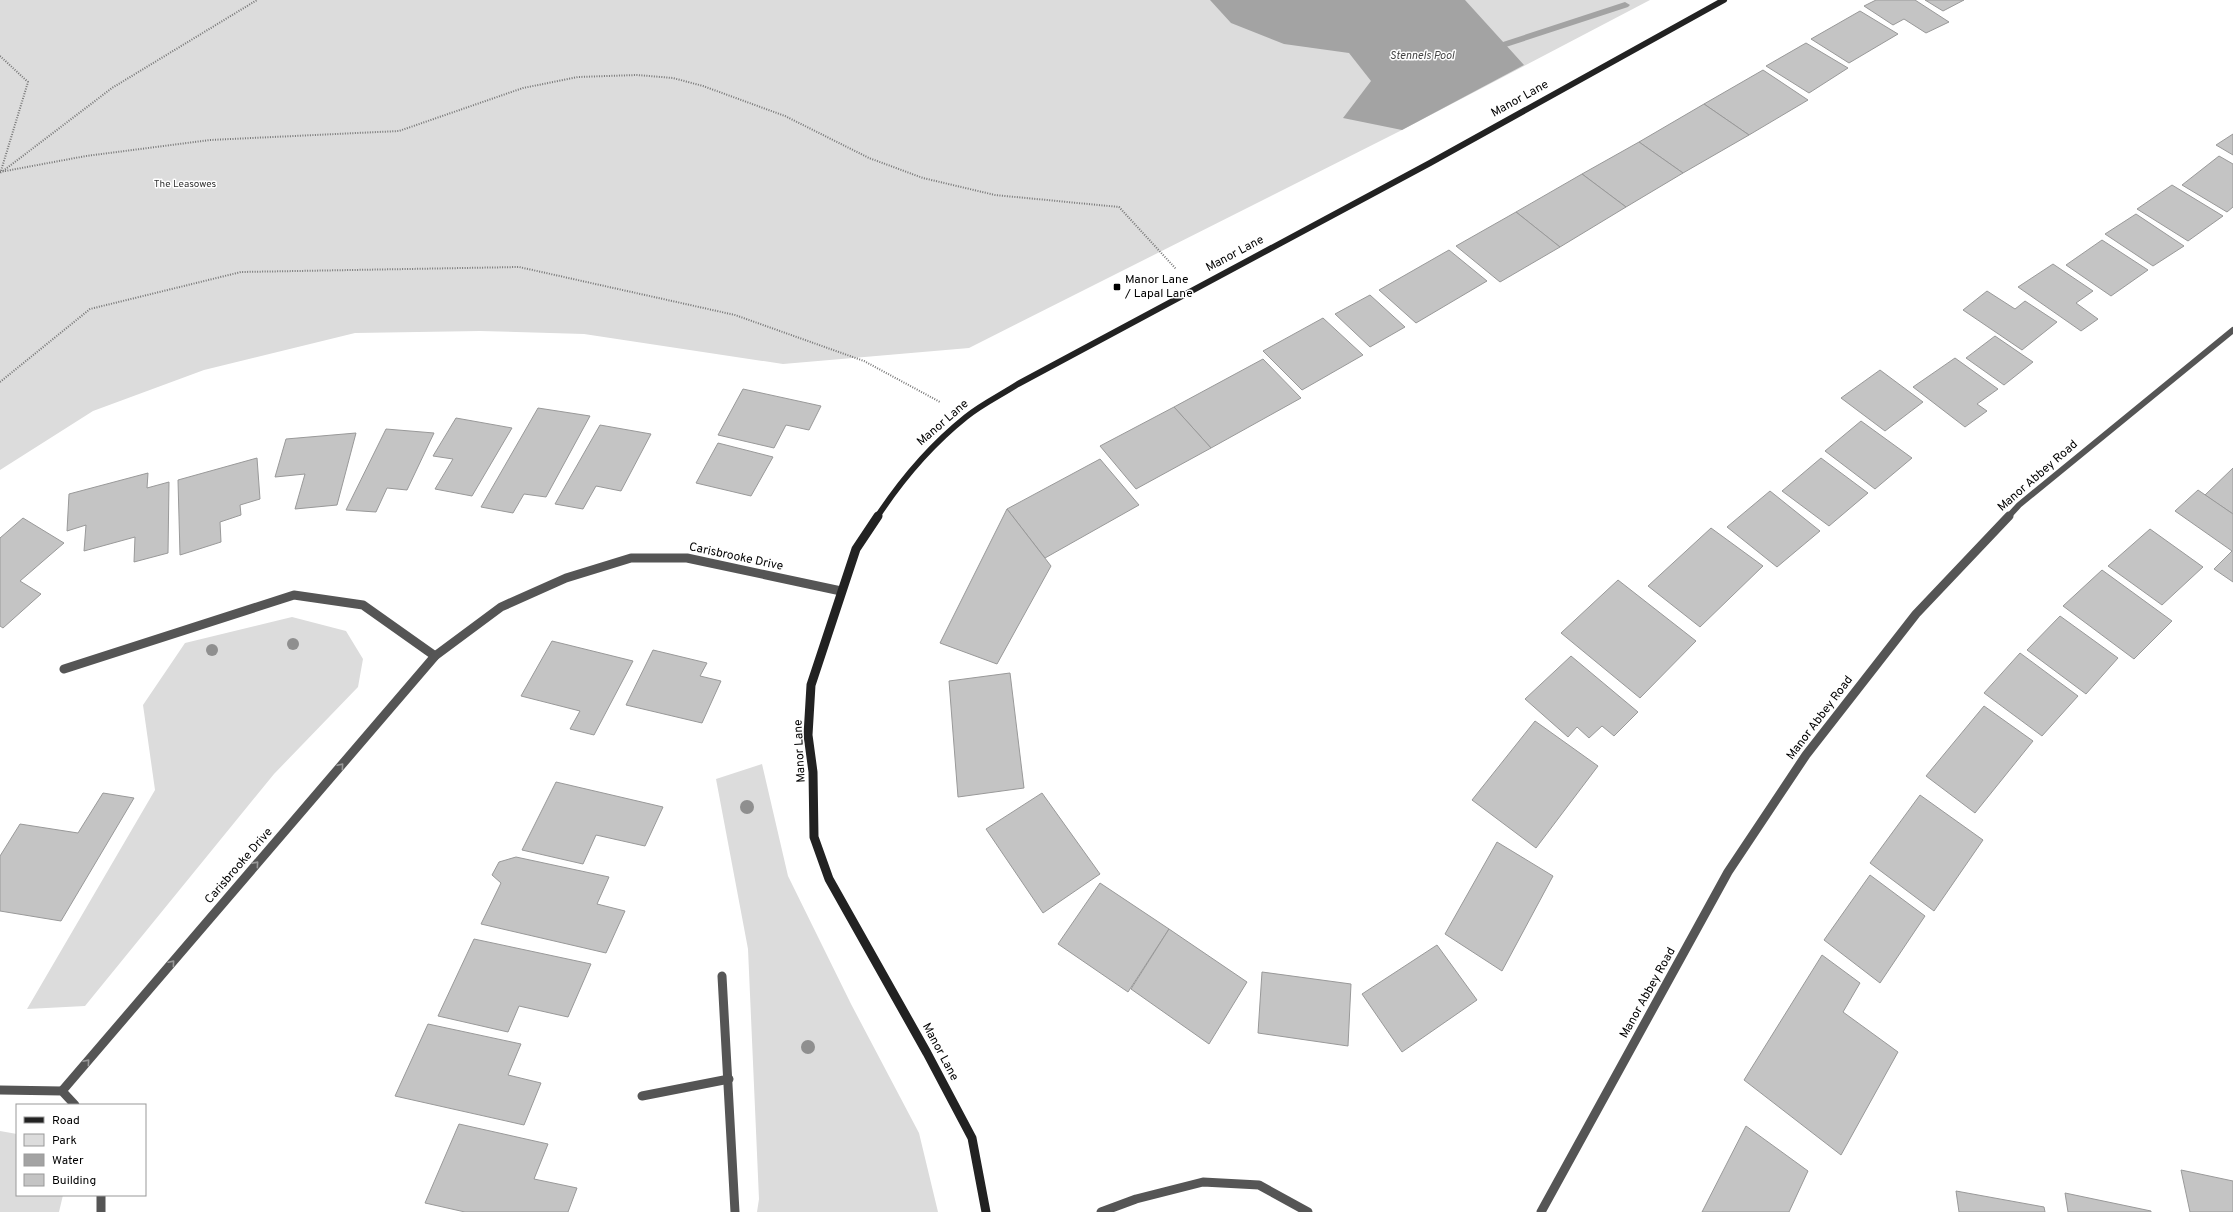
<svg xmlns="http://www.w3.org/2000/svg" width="2233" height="1212" viewBox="0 0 2233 1212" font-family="Overpass,sans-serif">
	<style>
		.green { fill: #dcdcdc }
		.water { fill: #a3a3a3 }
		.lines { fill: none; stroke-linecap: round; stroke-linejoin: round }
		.stream { fill: #a3a3a3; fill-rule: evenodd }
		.building { fill: #c4c4c4; stroke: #999 }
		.path { stroke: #777; stroke-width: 2; stroke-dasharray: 1 1.5; stroke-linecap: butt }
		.minor-far1 { stroke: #555; stroke-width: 6 }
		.minor { stroke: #555; stroke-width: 9 }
		.secondary-far1 { stroke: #222; stroke-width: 6 }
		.secondary { stroke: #222; stroke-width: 9 }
		.tree { fill: #8f8f8f }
		.oneway { stroke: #999 }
		.poi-dot { fill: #000; stroke: #fff; stroke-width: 1.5 }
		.labels { text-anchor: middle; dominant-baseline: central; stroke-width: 3; stroke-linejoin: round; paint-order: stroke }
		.far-park-label { font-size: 10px; fill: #333; stroke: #fff }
		.far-water-label { font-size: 11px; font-style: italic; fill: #444; stroke: #fff }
		.street-label { font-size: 12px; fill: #000; stroke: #fff }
		.poi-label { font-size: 12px; fill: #000; stroke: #fff; text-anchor: start }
	</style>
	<rect width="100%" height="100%" fill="#fff"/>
	<g class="green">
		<path d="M0,0H1650L1402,130L969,348L783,364L584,334L480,331L355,333L204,370L93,411L0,470Z"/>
		<path d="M292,617L346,631L363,659L358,687L274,774L85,1006L27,1009L155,790L143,705L185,643Z"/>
		<path d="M762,764L788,876L851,1004L919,1133L938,1212H757L759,1199L748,949L716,779Z"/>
		<path d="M0,1131L17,1134V1195H63L59,1212H0Z"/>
	</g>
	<path class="water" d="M1210,0H1465L1524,65L1402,130L1343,118L1371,81L1349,53L1284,44L1231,23Z"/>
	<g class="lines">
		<path class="stream" d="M1625,2L1630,5L1628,7L1509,46L1506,47L1501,44L1503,42Z"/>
	</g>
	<g class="building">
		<path d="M1876,0H1915L1949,22L1926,33L1904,19L1893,25L1864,6Z"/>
		<path d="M1925,0H1964L1943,11Z"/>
		<path d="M1860,11L1898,34L1849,63L1811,39Z"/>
		<path d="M1806,43L1848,68L1809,93L1766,66Z"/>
		<path d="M1763,70L1808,100L1749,135L1704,104Z"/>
		<path d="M1704,104L1749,135L1683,173L1639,142Z"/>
		<path d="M2233,134V155L2216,145Z"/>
		<path d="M1639,142L1683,173L1626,207L1582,174Z"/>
		<path d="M2219,156L2233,164V207L2227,212L2182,185Z"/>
		<path d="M1582,174L1626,207L1560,247L1516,212Z"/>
		<path d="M2172,185L2223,216L2188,241L2137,209Z"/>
		<path d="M1516,212L1560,247L1500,282L1456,246Z"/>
		<path d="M2136,214L2184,246L2153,266L2105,234Z"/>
		<path d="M2102,240L2148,270L2111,296L2066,265Z"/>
		<path d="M1449,250L1487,281L1416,323L1379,290Z"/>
		<path d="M2053,264L2093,291L2076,303L2098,319L2081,331L2018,287Z"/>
		<path d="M1987,291L2015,309L2025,301L2057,322L2022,350L1963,310Z"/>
		<path d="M1370,295L1405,327L1370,347L1335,314Z"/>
		<path d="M1323,318L1363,355L1302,390L1263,351Z"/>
		<path d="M1995,336L2033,362L2004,385L1966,358Z"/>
		<path d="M1955,358L1998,389L1977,404L1987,411L1965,427L1913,387Z"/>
		<path d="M1263,359L1301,398L1211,448L1174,407Z"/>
		<path d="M1880,370L1923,402L1885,431L1841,398Z"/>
		<path d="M743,389L821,406L809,430L786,425L774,448L718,435Z"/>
		<path d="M1174,407L1211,448L1136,489L1100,446Z"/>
		<path d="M538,408L590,416L546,497L524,494L513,513L481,507Z"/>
		<path d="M456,418L512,428L472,496L435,489L453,459L433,456Z"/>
		<path d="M1861,421L1912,458L1875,489L1825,451Z"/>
		<path d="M600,425L651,434L621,491L596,486L583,509L555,504Z"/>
		<path d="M386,429L434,433L407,490L387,488L376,512L346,510Z"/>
		<path d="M356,433L337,505L295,509L305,474L275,477L286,439Z"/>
		<path d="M718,443L773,457L751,496L696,483Z"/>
		<path d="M257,458L260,499L240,505L241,515L220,522L221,542L180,555L178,480Z"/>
		<path d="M1821,458L1868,493L1829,526L1782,491Z"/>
		<path d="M1100,459L1139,505L1045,558L1007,509Z"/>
		<path d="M2233,468V514L2205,495Z"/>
		<path d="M148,473L147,488L169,482L168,553L134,562L135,537L84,551L86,525L67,531L69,494Z"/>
		<path d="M2198,490L2233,514V582L2214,569L2232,551L2175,511Z"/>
		<path d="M1770,491L1820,531L1777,567L1727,527Z"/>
		<path d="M1007,509L1051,566L997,664L940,643Z"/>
		<path d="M23,518L64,543L20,581L41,594L3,628L0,626V538Z"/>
		<path d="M1711,528L1763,566L1700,627L1648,586Z"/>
		<path d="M2150,529L2203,567L2162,605L2108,566Z"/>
		<path d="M2102,570L2172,621L2134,659L2063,606Z"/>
		<path d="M1618,580L1696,641L1640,698L1561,633Z"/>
		<path d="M2060,616L2118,658L2086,694L2027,650Z"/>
		<path d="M552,641L633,661L594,735L570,729L580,711L521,696Z"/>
		<path d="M653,650L707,663L700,676L721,681L702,723L626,705Z"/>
		<path d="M2020,653L2078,696L2042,736L1984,693Z"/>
		<path d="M1571,656L1638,712L1614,736L1602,726L1589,738L1577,727L1568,737L1525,699Z"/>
		<path d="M1010,673L1024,788L958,797L949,681Z"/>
		<path d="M1984,706L2033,741L1975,813L1926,776Z"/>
		<path d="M1535,721L1598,766L1536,848L1472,800Z"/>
		<path d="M556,782L663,807L645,846L596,835L583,864L522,850Z"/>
		<path d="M103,793L134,798L61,921L0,911V856L20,824L78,833Z"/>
		<path d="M1042,793L1100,874L1043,913L986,829Z"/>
		<path d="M1920,795L1983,840L1934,911L1870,863Z"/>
		<path d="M1497,842L1553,876L1502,971L1445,934Z"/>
		<path d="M516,857L609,877L597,904L625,911L606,953L481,924L501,883L492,875L499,862Z"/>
		<path d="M1870,875L1925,916L1880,983L1824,940Z"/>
		<path d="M1100,883L1169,929L1128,992L1058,944Z"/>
		<path d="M1169,929L1247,982L1209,1044L1131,989Z"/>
		<path d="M474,939L591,964L568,1017L519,1006L508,1032L438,1016Z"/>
		<path d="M1437,945L1477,1000L1402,1052L1362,994Z"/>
		<path d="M1822,955L1860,983L1843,1012L1898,1052L1841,1155L1744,1080Z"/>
		<path d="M1262,972L1351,984L1348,1046L1258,1033Z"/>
		<path d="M428,1024L521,1044L508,1075L541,1083L524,1125L395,1096Z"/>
		<path d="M459,1124L548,1144L534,1179L577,1188L568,1212H465L425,1203Z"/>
		<path d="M1746,1126L1808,1171L1789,1212H1702Z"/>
		<path d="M2181,1170L2233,1181V1212H2190Z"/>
		<path d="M1956,1191L2044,1207L2045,1212H1959Z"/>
		<path d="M2065,1193L2151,1211V1212H2068Z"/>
	</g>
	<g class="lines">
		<g class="path">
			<path d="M0,56L28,82L0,174"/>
			<path d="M3,171L112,88L257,0"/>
			<path d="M0,172L86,156L210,140L399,131L523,88L578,77L637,75L673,78L703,86L785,116L869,158L923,178L995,195L1119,207L1176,269"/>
			<path d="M0,382L90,309L241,272L519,267L735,315L864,361L940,402"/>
		</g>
		<path class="minor-far1" d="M2008,517L2019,505L2233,330"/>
		<g class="minor">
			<path d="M64,669L294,595L363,605L435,656"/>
			<path d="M722,976L735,1212"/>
			<path d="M0,1090L62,1091L75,1105"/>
			<path d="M62,1091L435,656L501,607L566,578L631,558H687L841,591"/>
			<path d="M642,1096L729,1079"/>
			<path d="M101,1195V1212"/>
			<path d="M1101,1212L1136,1199L1203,1182L1259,1185L1308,1212"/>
			<path d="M1541,1212L1728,872L1806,755L1916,614L2009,516"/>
		</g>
		<path class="secondary-far1" d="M877,517C902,479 931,445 966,417C982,404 1001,395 1018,384L1430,163L1724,0"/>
		<path class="secondary" d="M878,516L856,549L811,685L808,735L813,772L814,837L829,879L927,1053L972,1138L986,1212"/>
	</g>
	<g class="tree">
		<circle cx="293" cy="644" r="6"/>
		<circle cx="212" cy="650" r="6"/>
		<circle cx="747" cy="807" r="7"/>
		<circle cx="808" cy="1047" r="7"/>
	</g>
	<defs><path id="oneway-chevron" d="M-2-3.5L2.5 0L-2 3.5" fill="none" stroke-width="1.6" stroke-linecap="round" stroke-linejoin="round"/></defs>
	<g class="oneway">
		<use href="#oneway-chevron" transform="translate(341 766) rotate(-49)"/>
		<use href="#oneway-chevron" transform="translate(256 864) rotate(-49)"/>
		<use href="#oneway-chevron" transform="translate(172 963) rotate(-49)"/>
		<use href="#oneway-chevron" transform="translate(87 1062) rotate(-49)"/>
	</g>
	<rect class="poi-dot" x="1113" y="283" width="8" height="8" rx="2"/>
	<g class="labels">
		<g class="far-park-label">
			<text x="185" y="184">The Leasowes</text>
		</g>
		<g class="far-water-label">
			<text x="1422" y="56">Stennels Pool</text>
		</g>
		<g class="street-label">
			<text transform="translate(1520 99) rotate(-29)">Manor Lane</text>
			<text transform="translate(1235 254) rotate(-28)">Manor Lane</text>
			<text transform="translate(943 423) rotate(-41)">Manor Lane</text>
			<text transform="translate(2038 476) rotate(-41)">Manor Abbey Road</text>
			<text transform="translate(736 557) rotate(12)">Carisbrooke Drive</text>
			<text transform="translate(1820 718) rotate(-53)">Manor Abbey Road</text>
			<text transform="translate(800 751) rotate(-93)">Manor Lane</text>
			<text transform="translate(239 866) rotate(-49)">Carisbrooke Drive</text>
			<text transform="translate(1648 993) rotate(-61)">Manor Abbey Road</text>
			<text transform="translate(940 1052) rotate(62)">Manor Lane</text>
		</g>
		<g class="poi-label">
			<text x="1125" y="280">Manor Lane<tspan x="1125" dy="14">/ Lapal Lane</tspan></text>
		</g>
	</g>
	<rect x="16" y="1104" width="130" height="92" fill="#ffffff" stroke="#999999"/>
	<rect x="24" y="1117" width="20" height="6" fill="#222222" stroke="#999999"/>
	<text x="52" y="1124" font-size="12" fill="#000000">Road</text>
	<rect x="24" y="1134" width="20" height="12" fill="#dcdcdc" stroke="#999999"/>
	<text x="52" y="1144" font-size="12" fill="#000000">Park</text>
	<rect x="24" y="1154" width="20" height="12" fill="#a3a3a3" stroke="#999999"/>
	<text x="52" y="1164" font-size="12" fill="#000000">Water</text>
	<rect x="24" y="1174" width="20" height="12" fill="#c4c4c4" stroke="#999999"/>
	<text x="52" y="1184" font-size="12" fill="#000000">Building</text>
</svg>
